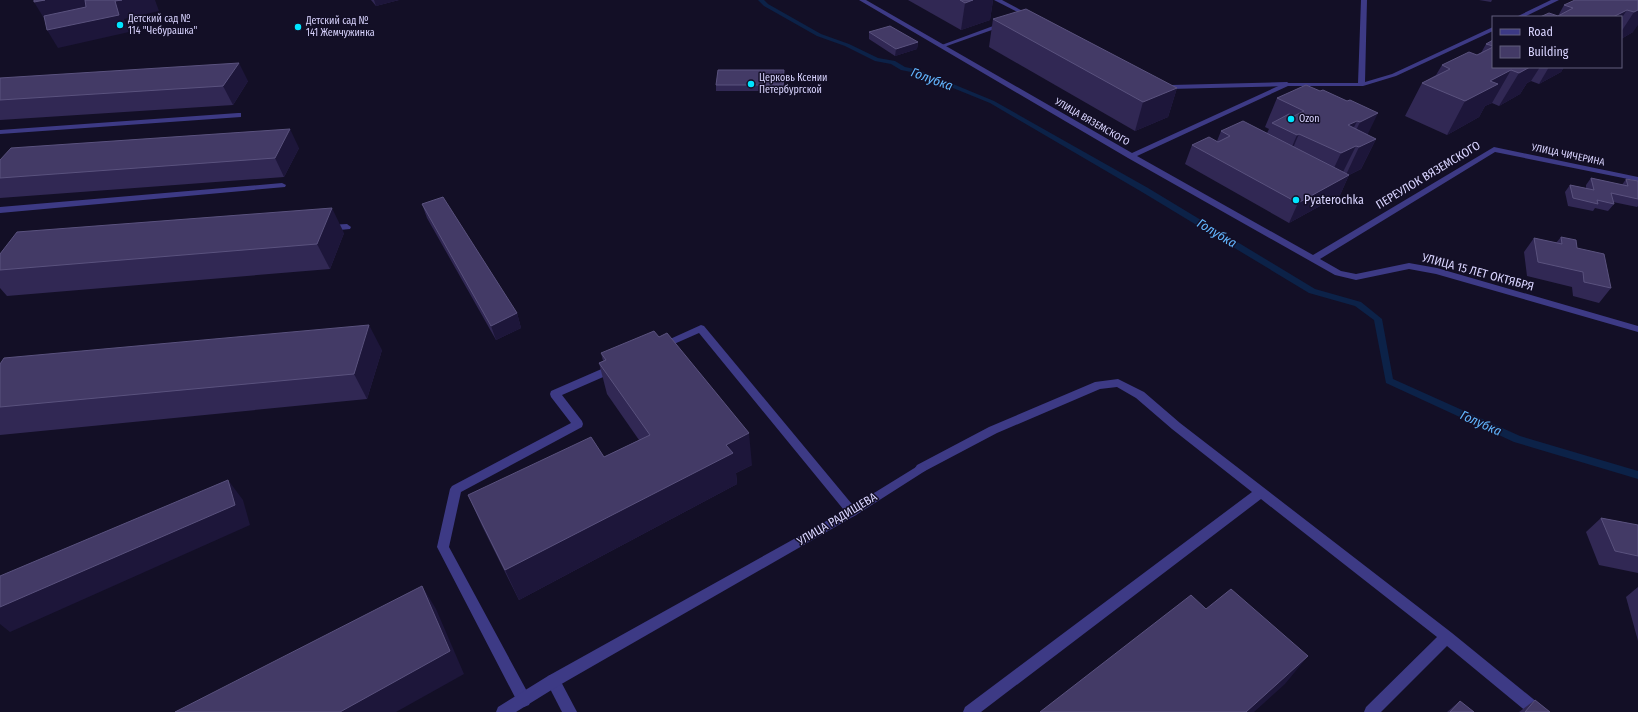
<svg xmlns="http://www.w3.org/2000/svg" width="1638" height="712" viewBox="0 0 1638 712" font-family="'Fira Sans Condensed',sans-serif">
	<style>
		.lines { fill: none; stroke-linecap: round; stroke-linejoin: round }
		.stream { fill: #0c2248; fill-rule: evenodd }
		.lane { fill: #3d3a85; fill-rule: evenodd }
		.street { fill: #3d3a85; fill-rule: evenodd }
		.wall { fill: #312854 }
		.shaded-wall { fill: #1d163a }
		.building { fill: #433a66; stroke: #5a527e }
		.poi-dot { fill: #00e5ff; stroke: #130f26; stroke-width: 1.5 }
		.labels { text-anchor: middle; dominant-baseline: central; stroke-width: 3; stroke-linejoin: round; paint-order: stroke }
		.far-poi-label { font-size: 10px; fill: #d9d4ff; stroke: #130f26; text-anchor: start }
		.far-street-label { font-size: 10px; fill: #d9d4ff; stroke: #130f26 }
		.street-label { font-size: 12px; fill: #d9d4ff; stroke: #130f26 }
		.poi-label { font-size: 12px; fill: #d9d4ff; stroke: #130f26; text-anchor: start }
		.water-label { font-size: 13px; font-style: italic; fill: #62b6ff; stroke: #130f26 }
	</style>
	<rect width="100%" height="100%" fill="#130f26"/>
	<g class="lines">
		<path class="stream" d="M758,0H764L768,4L821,34L849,44L878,58L895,61L905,67L919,70L994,101L1148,188L1315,289L1361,302L1382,319L1393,379L1520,436L1638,471V479L1514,442L1386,383L1374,320L1355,306L1309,293L1142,192L990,103L916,73L901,70L891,64L875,61L845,46L817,36L764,6Z"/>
		<g class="lane">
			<path d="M994,0H1002L1034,17L1029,18Z"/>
			<path d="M1004,22L1007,24L1006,25L944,47L939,46Z"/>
			<path d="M1164,82L1171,85L1287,82L1290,84L1287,86L1170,89L1162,85V83Z"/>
			<path d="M238,113H241V117L0,134V130Z"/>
			<path d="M282,183L286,185L285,187L0,213V207Z"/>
			<path d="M347,224L351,227L350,229L329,231L325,228L329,225Z"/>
			<path d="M701,325L704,326L856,509L858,512L856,515L852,517L848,515L699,333L665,348H659L657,346L659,344Z"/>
			<path d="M613,364L617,365L618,368L617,371L562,395L582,421L583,424L582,427L461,492L449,547L529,695L531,700L529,705L524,707L519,705L437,547L450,489L452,486L571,423L551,397L550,394L551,391Z"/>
			<path d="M1118,379L1144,392L1180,423L1452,633L1543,707L1545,712H1527L1447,646L1381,712H1364L1366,707L1437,637L1261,499L981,712H963L965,707L1252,492L1172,429L1136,398L1117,387L1100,389L997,433L925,471L921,472L917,471L915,468L917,465L989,427L1095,382Z"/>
			<path d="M553,674L558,676L577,712H562L546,681L548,676Z"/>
		</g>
		<g class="street">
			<path d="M859,0H866L1132,153L1285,83H1358L1361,0H1367L1365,82L1392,74L1493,27V31L1396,76L1363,86H1288L1137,156L1313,255L1494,147L1638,177V181L1495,152L1320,259L1341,271L1356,274L1409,263L1437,268L1638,326V332L1436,274L1409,269L1356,280L1335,275L1128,158Z"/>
			<path d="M1551,0H1559L1524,17H1516Z"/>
			<path d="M921,464L925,465L927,468L925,471L856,515L558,686L516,712H496L498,707L548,676L848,509Z"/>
		</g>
	</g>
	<g class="wall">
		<path d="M371,0H399L376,6Z"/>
		<path d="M908,0H993L990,20L961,30Z"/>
		<path d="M1479,0H1492L1491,2Z"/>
		<path d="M1638,0L1633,32L1621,39V17L1558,16L1564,5Z"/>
		<path d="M993,19L1177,88L1168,117L1135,131L989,47Z"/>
		<path d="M869,32L918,42L917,49L895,56L869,39Z"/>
		<path d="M1493,40V67H1564L1561,72L1539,84L1531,81L1527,83L1520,94L1499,106L1492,103L1485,106L1479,117L1447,135L1405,116L1422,83L1436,75L1442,65L1477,55L1481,53L1486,44Z"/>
		<path d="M784,77V91H716V85Z"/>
		<path d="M0,78L248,81L233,105L0,120Z"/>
		<path d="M1320,91L1347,101L1350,100L1367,135L1376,139L1361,169L1349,175L1340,195L1289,223L1185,164L1192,145L1217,141L1221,131L1267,133L1269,129L1265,127L1277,98Z"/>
		<path d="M299,148L284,177L0,198V160Z"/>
		<path d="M1591,178L1622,185L1626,179L1638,181V206L1637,207L1613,202L1614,204L1608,211L1595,208L1593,211L1568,206L1565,192L1570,185L1586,188V185Z"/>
		<path d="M422,204L517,313L521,328L496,340L427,218Z"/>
		<path d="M344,233L330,269L7,296L0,288V254Z"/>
		<path d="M1561,237L1577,248L1611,288L1599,303L1573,296L1572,287L1527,276L1524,252L1534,238L1556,243Z"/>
		<path d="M382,350L367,399L0,435V364Z"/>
		<path d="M601,353L752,465L736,473L737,484L519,600L482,526L468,495L604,457L639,440L607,394L599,363L603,361Z"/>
		<path d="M1601,518L1638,525V573L1599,565L1586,532Z"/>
		<path d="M1638,587V641L1626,597Z"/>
		<path d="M1535,700L1550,712H1519Z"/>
		<path d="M1460,701L1474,712H1447Z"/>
	</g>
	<g class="shaded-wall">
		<path d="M45,0H88L93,9L45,20L34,2Z"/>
		<path d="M122,0H155L159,11L124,19L129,32L58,48L47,30L115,1Z"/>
		<path d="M374,0H399L376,6Z"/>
		<path d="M973,0H993L990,20L961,30L965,3Z"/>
		<path d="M1627,10L1621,19V17H1613Z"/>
		<path d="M1638,10V25L1633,32L1621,39V32L1634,12Z"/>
		<path d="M918,42L917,49L895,56L896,49Z"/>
		<path d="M239,63L248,81L233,105L223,86Z"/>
		<path d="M1527,67H1540L1531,81L1527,83L1520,94L1499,106L1519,73Z"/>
		<path d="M1549,67H1564L1561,72L1539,84Z"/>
		<path d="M1511,70L1492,103L1485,106L1479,117L1447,135L1465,101L1490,81Z"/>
		<path d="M1177,88L1168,117L1135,131L1143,102Z"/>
		<path d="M1378,113L1364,142L1356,146L1341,176L1327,183L1341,153L1346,151L1360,122Z"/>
		<path d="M1357,121L1343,150L1348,125Z"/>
		<path d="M290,129L299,148L284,177L275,158Z"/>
		<path d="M1299,134L1286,164L1284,165L1297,135Z"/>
		<path d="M1376,139L1361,169L1345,177L1359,147Z"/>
		<path d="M1349,175L1340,195L1289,223L1298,203Z"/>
		<path d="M332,208L344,233L330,269L317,244Z"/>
		<path d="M517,313L521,328L496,340L491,326Z"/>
		<path d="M369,325L382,350L367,399L354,374Z"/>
		<path d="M749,433L752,465L736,473L737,484L519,600L505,570L726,445Z"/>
		<path d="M228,480L243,500L250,525L10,632L0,624V607Z"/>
		<path d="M422,586L436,609L464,674L396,712H340Z"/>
		<path d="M1308,656L1285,684L1254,712H1246Z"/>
	</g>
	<g class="building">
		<path d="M34,0H45L34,2Z"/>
		<path d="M85,0H122L115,1L119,15L47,30L44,16L86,7Z"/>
		<path d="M960,0H973L965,3Z"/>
		<path d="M1575,0H1638V10L1634,12L1627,10L1613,17H1540L1549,13L1558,16L1573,8L1564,5Z"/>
		<path d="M1026,9L1177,88L1143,102L993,19Z"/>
		<path d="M890,26L918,42L896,49L869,32Z"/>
		<path d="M1493,40V46L1486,44Z"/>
		<path d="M1493,47V67H1530L1519,73L1511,70L1490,81L1498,84L1465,101L1422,83L1450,69L1442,65L1469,52L1477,55Z"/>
		<path d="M239,63L223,86L0,100V78Z"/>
		<path d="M718,70H784L783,85H716Z"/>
		<path d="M1306,85L1320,91L1323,90L1347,101L1350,100L1378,113L1360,122L1357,121L1348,125L1376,139L1359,147L1356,146L1341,153L1299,134L1297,135L1272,123L1289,114L1294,116L1304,111L1277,98Z"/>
		<path d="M1243,121L1349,175L1298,203L1192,145L1209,137L1218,142L1230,136L1221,131Z"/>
		<path d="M290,129L275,158L0,178V160L11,148Z"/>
		<path d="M1591,178L1628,186L1626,179L1638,181V199L1611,193L1614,204L1597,200L1598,204L1573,198L1570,185L1594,190Z"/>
		<path d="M443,197L517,313L491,326L422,204Z"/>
		<path d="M332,208L317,244L0,270V254L17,232Z"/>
		<path d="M1561,237L1576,240L1577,248L1604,254L1611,288L1584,282L1583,272L1538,262L1534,238L1562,244Z"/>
		<path d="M369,325L354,374L0,407V364L4,358Z"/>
		<path d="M654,331L659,337L667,333L749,433L726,445L733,453L505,570L468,495L591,437L604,457L650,435L599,363L606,360L601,353Z"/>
		<path d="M228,480L235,505L0,607V576Z"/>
		<path d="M1601,518L1638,525V556L1615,551Z"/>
		<path d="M422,586L450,651L340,712H175Z"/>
		<path d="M1231,589L1308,656L1246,712H1040L1191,595L1206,609Z"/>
		<path d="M1535,700L1550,712H1525Z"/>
		<path d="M1460,701L1474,712H1450Z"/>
	</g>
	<g class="poi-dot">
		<circle cx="120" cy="25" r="4"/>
		<circle cx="298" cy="27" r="4"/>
		<circle cx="751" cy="84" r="4"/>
		<circle cx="1291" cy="119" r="4"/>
		<circle cx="1296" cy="200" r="4"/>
	</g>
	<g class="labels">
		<g class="far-poi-label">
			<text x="128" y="19">Детский сад №<tspan x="128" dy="12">114 "Чебурашка"</tspan></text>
			<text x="306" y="21">Детский сад №<tspan x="306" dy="12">141 Жемчужинка</tspan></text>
			<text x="759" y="78">Церковь Ксении<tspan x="759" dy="12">Петербургской</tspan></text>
			<text x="1299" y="119">Ozon</text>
		</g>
		<g class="far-street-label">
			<text transform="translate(1092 122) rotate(30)">УЛИЦА ВЯЗЕМСКОГО</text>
			<text transform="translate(1568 155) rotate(12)">УЛИЦА ЧИЧЕРИНА</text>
		</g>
		<g class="street-label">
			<text transform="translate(1428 175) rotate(-31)">ПЕРЕУЛОК ВЯЗЕМСКОГО</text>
			<text transform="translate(1478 272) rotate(15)">УЛИЦА 15 ЛЕТ ОКТЯБРЯ</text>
			<text transform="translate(837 519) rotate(-31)">УЛИЦА РАДИЩЕВА</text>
		</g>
		<g class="poi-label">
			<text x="1304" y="200">Pyaterochka</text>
		</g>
		<g class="water-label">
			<text transform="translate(932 79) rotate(20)">Голубка</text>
			<text transform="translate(1217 233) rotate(31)">Голубка</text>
			<text transform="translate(1481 423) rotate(24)">Голубка</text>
		</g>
	</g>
	<rect x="1492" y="16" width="130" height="52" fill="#130f26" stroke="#625e7d"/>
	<rect x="1500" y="29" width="20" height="6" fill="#3d3a85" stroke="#625e7d"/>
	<text x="1528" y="36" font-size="12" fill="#d9d4ff">Road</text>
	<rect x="1500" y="46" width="20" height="12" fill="#433a66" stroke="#625e7d"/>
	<text x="1528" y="56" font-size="12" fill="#d9d4ff">Building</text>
</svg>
